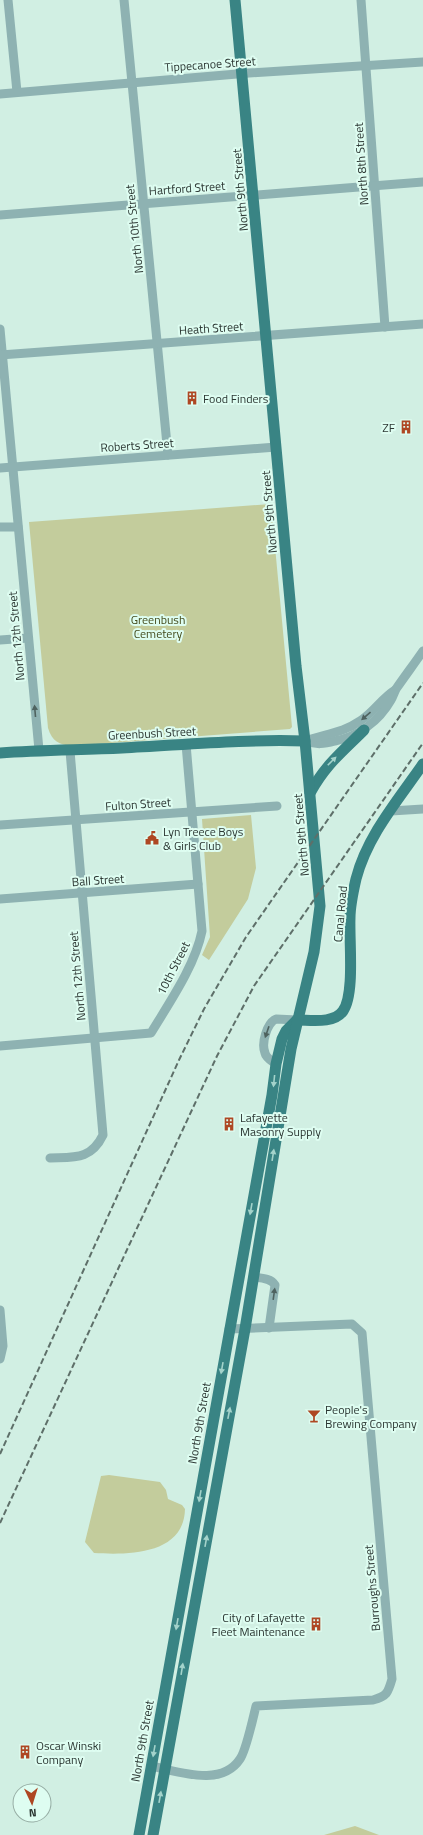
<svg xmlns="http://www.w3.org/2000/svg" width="423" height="1835" viewBox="0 0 423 1835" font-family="'Titillium Web',sans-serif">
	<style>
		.green { fill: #c3cc9c }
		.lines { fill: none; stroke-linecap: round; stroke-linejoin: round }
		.minor { stroke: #8eb2b2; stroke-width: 9 }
		.major { stroke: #398484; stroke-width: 11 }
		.rail { stroke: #5e6f69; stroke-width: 2; stroke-dasharray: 6 3; stroke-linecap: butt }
		.oneway { fill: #4e625f }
		.oneway2 { fill: #a4d3cb }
		.labels { text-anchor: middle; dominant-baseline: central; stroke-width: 4; stroke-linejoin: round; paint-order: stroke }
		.street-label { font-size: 12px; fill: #2c3733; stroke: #defdf1 }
		.poi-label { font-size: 12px; fill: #2c3733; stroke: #defdf1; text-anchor: start }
		.park-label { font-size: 12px; fill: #434a1b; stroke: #defdf1 }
	</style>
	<rect width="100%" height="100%" fill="#d1efe3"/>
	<g class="green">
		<path d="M271,504L292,727L290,729L72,746C59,745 52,741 48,728L29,522Z"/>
		<path d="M251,815L256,868L248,899L209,960L202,955L210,937L202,819Z"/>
		<path d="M109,1475L160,1482L166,1490L168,1499L182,1505L185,1509C184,1555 128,1555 94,1553L85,1542L101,1476Z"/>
		<path d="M355,1826L379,1835H324Z"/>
	</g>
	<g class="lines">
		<g class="minor">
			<path d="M8,0L17,92"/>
			<path d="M124,0L168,455"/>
			<path d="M361,0L385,327"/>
			<path d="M0,94L249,73L423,62"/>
			<path d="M0,215L423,182"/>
			<path d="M0,329L39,750"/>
			<path d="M0,355L423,324"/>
			<path d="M0,468L276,447"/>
			<path d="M0,527H18"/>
			<path d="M0,640L28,638"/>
			<path d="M305,741C317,745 324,744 335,741C359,736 379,721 391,700C393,697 394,693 396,689C405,676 414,664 423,651"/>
			<path d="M305,741C324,734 343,733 360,721C374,712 382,698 395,690"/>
			<path d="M391,811L423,809"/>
			<path d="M0,825L277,806"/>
			<path d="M0,899L198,884"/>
			<path d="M0,1046L151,1033C169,1003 195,966 202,931L186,744"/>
			<path d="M276,1064C272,1061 266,1058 265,1053C261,1043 267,1023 276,1019L297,1020"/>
			<path d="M50,1158C74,1157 91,1160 103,1135L70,751"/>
			<path d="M253,1277C261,1278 271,1278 275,1285L269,1328"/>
			<path d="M0,1310L3,1346L0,1359"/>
			<path d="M151,1766C178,1771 221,1788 240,1759C246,1751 253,1718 256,1706L373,1700C387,1696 388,1693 392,1679L362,1333L352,1324L229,1329"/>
		</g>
		<g class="major">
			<path d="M0,753C41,750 81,750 122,748C183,745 244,739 305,741"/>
			<path d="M310,793C326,764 342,752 364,730"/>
			<path d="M297,1020C311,1020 334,1024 343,1011C355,994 349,941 350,918C350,905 353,892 356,879C367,836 398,800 423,764"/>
			<path d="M139,1835L272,1095L276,1064L282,1039L286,1031L297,1020"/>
			<path d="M153,1835L245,1329L291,1049L314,952L320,906L305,741L296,666L235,0"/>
		</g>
		<g class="rail">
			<path d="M0,1454L179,1060L204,1009L246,937L423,683"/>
			<path d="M0,1523L217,1056L254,986L423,743"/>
		</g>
	</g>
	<defs><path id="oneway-solid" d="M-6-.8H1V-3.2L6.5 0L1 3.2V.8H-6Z"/></defs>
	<g class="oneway">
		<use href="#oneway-solid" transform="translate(35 711) rotate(-95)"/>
		<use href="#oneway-solid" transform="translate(366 716) rotate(139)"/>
		<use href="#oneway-solid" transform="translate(267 1032) rotate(109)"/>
		<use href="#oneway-solid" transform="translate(274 1294) rotate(-82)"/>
	</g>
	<g class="oneway2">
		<use href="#oneway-solid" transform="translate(332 761) rotate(-45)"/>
		<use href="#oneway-solid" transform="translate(274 1081) rotate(96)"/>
		<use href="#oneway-solid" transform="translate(273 1155) rotate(-81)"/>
		<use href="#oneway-solid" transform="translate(251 1209) rotate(100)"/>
		<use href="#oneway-solid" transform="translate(222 1368) rotate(100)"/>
		<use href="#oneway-solid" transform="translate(229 1413) rotate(-79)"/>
		<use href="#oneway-solid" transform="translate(200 1496) rotate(100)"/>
		<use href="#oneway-solid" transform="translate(206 1541) rotate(-80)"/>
		<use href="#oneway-solid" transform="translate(177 1624) rotate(100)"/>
		<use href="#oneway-solid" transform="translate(182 1669) rotate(-81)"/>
		<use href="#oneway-solid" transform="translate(154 1751) rotate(100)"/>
		<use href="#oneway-solid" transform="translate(160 1797) rotate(-80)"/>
	</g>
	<defs>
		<g id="building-bare" transform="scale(1.08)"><path d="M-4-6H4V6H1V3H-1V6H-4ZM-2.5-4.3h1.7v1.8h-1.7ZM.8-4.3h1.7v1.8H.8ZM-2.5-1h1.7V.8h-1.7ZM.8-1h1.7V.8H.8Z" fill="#ae4723" stroke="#defdf1" stroke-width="2.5" paint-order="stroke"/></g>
		<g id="civic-bare" transform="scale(1.08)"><path d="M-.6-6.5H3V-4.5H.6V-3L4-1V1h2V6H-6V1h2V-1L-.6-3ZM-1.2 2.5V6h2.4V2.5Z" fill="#ae4723" stroke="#defdf1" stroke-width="2.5" paint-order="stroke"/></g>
		<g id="bar-bare" transform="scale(1.08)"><path d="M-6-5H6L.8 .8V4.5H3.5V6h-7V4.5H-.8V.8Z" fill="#ae4723" stroke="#defdf1" stroke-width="2.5" paint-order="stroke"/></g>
	</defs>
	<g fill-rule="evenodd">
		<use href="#building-bare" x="192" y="398"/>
		<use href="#building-bare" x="406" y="427"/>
		<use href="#civic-bare" x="152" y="838"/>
		<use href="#building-bare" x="229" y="1124"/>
		<use href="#bar-bare" x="314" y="1416"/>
		<use href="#building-bare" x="316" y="1624"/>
		<use href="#building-bare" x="25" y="1752"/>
	</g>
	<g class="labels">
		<g class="street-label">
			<text transform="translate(210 64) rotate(-4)">Tippecanoe Street</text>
			<text transform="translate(361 164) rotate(-94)">North 8th Street</text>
			<text transform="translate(187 188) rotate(-4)">Hartford Street</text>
			<text transform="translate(240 190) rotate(-95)">North 9th Street</text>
			<text transform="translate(134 229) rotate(-96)">North 10th Street</text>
			<text transform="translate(211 328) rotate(-4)">Heath Street</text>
			<text transform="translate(137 445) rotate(-4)">Roberts Street</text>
			<text transform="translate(269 512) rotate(-95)">North 9th Street</text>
			<text transform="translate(16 636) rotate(-95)">North 12th Street</text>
			<text transform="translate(152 733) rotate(-3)">Greenbush Street</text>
			<text transform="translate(138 804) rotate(-4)">Fulton Street</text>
			<text transform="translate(301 835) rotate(-95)">North 9th Street</text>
			<text transform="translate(98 880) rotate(-4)">Ball Street</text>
			<text transform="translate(340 914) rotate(-85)">Canal Road</text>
			<text transform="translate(173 968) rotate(-63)">10th Street</text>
			<text transform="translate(77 976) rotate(-95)">North 12th Street</text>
			<text transform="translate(199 1423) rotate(-80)">North 9th Street</text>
			<text transform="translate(372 1588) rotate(-95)">Burroughs Street</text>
			<text transform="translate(142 1741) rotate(-80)">North 9th Street</text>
		</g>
		<g class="poi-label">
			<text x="203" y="398">Food Finders</text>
			<text x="395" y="427" text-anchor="end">ZF</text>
			<text x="163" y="831">Lyn Treece Boys<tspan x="163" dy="14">&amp; Girls Club</tspan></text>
			<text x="240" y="1117">Lafayette<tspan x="240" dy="14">Masonry Supply</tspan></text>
			<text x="325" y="1409">People's<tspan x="325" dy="14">Brewing Company</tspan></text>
			<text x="305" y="1617" text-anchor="end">City of Lafayette<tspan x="305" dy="14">Fleet Maintenance</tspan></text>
			<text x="36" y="1745">Oscar Winski<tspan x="36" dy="14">Company</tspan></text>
		</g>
		<g class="park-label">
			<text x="158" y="619">Greenbush<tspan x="158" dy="14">Cemetery</tspan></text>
		</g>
	</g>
	<g transform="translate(32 1803) rotate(176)"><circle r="19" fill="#defdf1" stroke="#97aea5"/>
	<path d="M0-3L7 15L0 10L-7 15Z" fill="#ae4723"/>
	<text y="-6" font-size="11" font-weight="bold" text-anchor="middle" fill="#2c3733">N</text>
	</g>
</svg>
